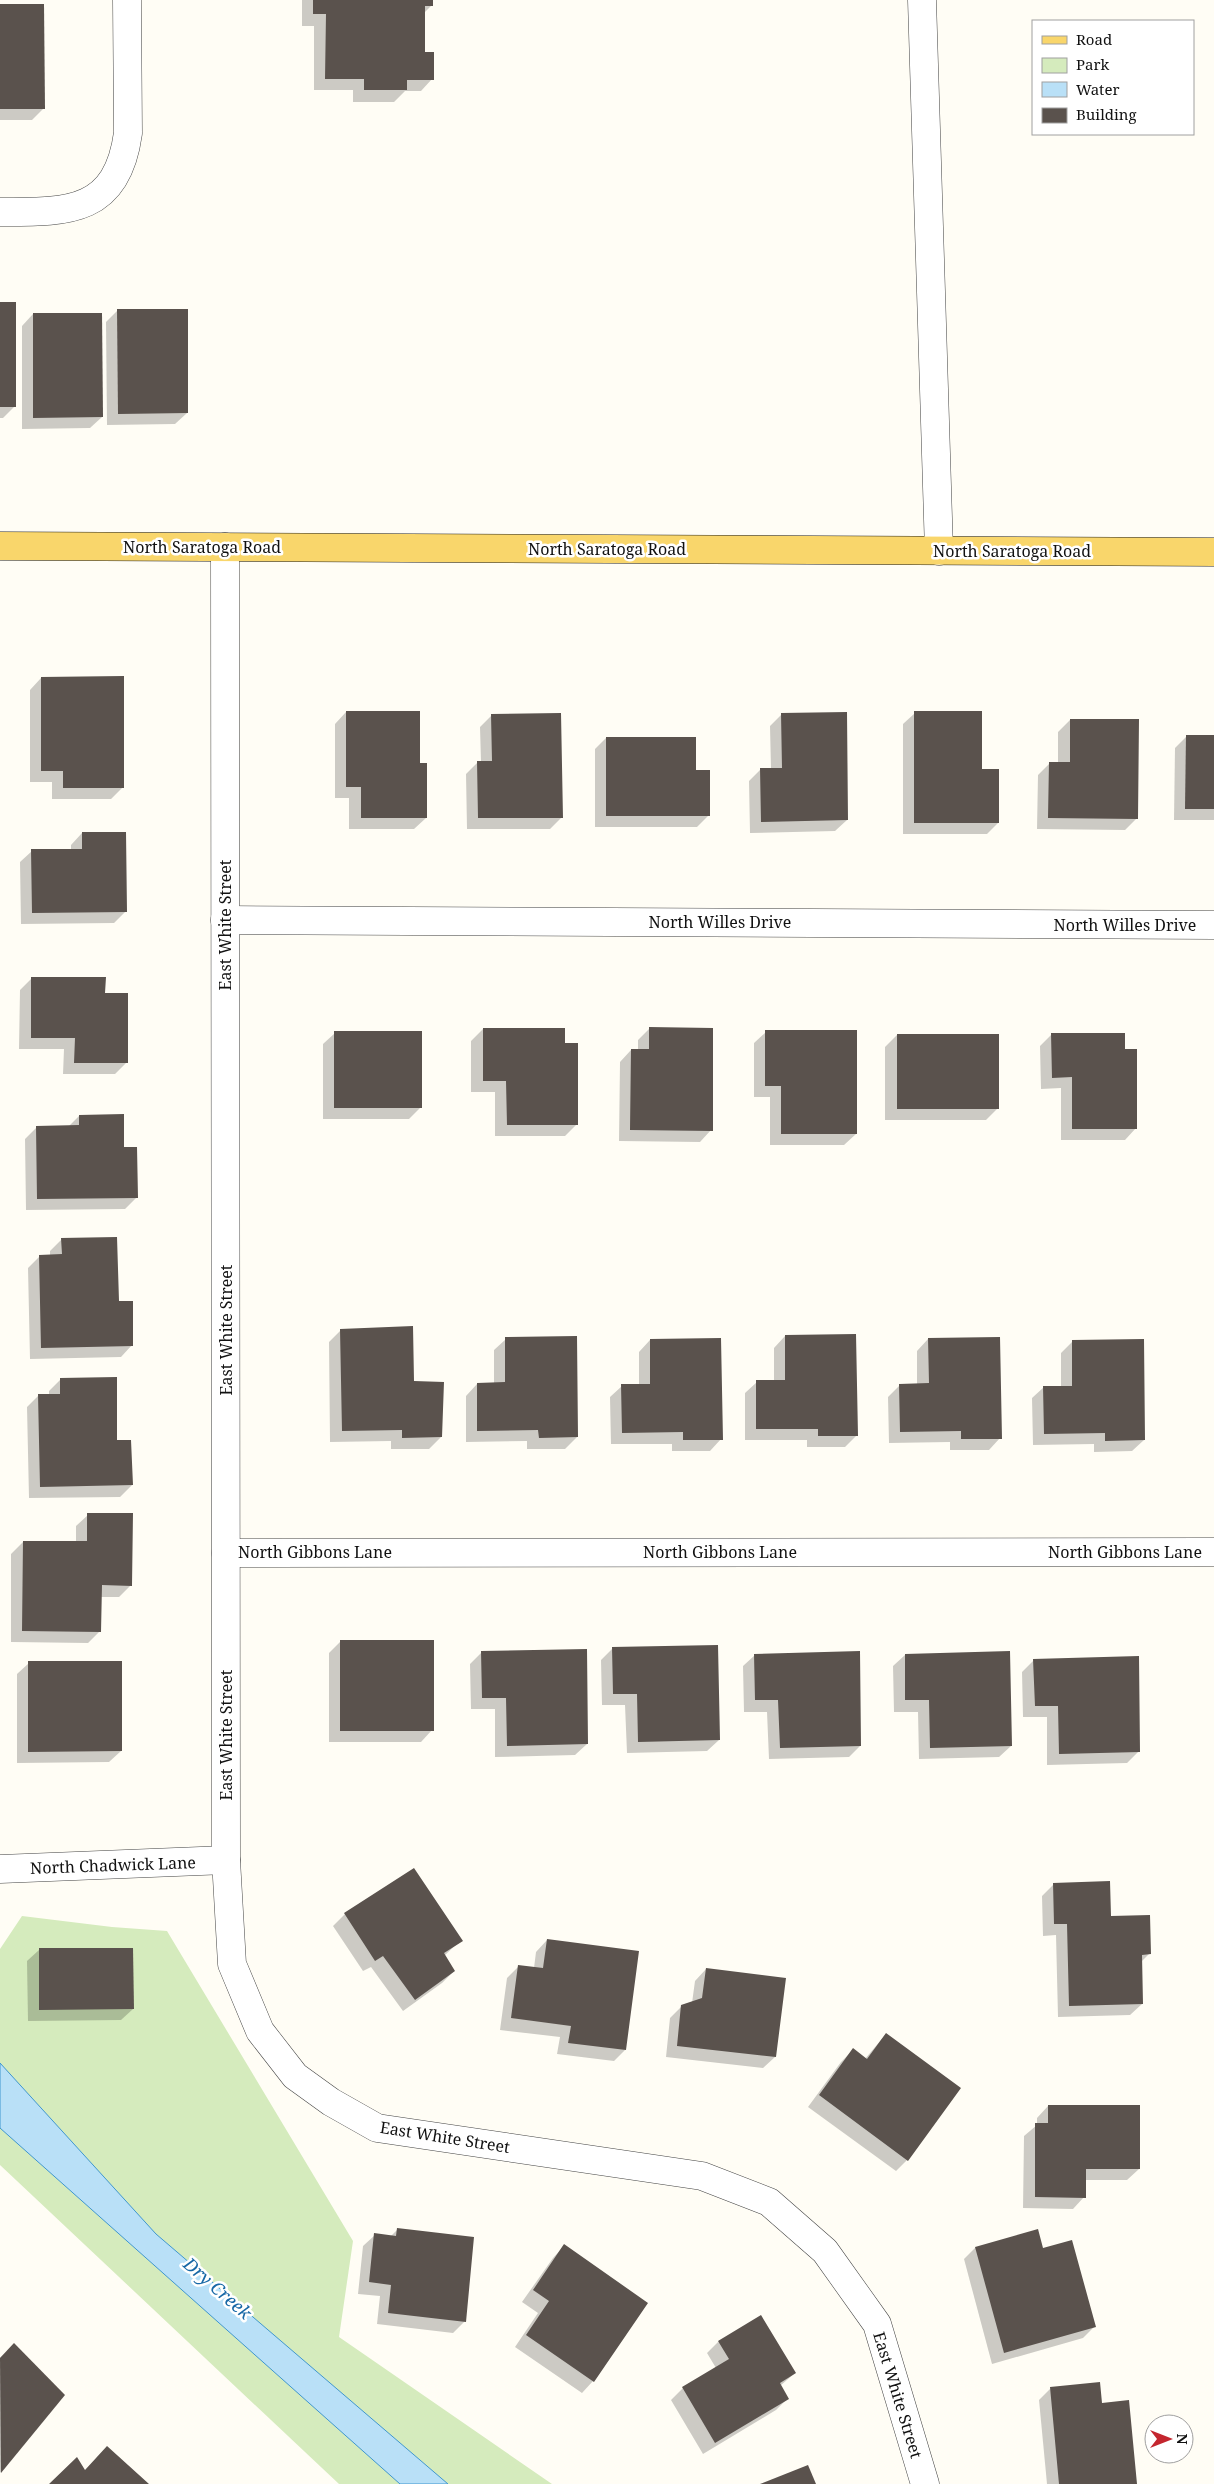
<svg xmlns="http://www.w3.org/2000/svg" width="1214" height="2484" viewBox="0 0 1214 2484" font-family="'Noto Serif',serif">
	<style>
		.green { fill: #d5ebbd }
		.water { fill: #b9e0f7; stroke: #3f96cf }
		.shadow { fill: #0003 }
		.building { fill: #5a524d }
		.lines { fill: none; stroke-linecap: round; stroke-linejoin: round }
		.minor-casing { stroke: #444; stroke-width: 29 }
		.major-casing { stroke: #222; stroke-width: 29 }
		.minor { stroke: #fff; stroke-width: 28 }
		.major { stroke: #f9d66b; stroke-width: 28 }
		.labels { text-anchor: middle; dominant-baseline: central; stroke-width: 5; stroke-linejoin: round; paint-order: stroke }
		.street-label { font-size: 16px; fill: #111; stroke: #fff }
		.water-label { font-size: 18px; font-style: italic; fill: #1768a6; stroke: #fff }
	</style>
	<rect width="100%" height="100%" fill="#fffdf5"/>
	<path class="green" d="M22,1916L112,1927L167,1931L353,2241L339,2337L552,2484H339L0,2165V1949Z"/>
	<path class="water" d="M0,2063L156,2234L448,2484H400L0,2128Z"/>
	<g class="shadow">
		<path d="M302,0H432V5L424,13V54L432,79L421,91H405L394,102H353V90H314V26H302Z"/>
		<path d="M0,5L44,108L32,120H0Z"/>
		<path d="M0,303L15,406L3,418H0Z"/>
		<path d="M118,310L187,413L175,424L107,425L106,322Z"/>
		<path d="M33,314L102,417L90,428L22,429V326Z"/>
		<path d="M41,678L123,787L111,799H52V782H30V690Z"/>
		<path d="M346,712L418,764L426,818L414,829H349V798H335V724Z"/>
		<path d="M915,713L981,770L998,823L987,834H903V724Z"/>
		<path d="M782,714L847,820L835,831L750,833L749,781L760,770L771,769L770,726Z"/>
		<path d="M492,715L562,817L550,829H467L466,774L478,762H481L480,727Z"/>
		<path d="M1070,720L1137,818L1125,830L1037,829L1038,775L1050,763H1058V732Z"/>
		<path d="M1187,736L1214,737V820H1174L1175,748Z"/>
		<path d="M606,738L695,771L709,815L697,827H595V749Z"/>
		<path d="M82,833L126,911L114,923L21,924L20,862L32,851L71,850V845Z"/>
		<path d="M32,978L126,1063L115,1074H63L64,1049H19L20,990Z"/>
		<path d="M650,1028L711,1130L700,1142L619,1141L620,1062L631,1050H638V1040Z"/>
		<path d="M483,1029L564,1044L577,1124L565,1136H495V1092H471V1041Z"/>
		<path d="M766,1032L856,1134L844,1145H770V1097H754V1043Z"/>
		<path d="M335,1033L421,1107L409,1119H323V1044Z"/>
		<path d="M1052,1034L1124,1050L1136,1128L1125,1140H1061V1088L1041,1089L1040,1046Z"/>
		<path d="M897,1035L997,1109L986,1120H885V1047Z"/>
		<path d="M79,1116L137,1197L125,1209L26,1210L25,1139L37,1127H68Z"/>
		<path d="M62,1239L118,1302L132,1345L121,1357L30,1359L28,1268L40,1256H50V1251Z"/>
		<path d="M341,1330L413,1382L441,1437L429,1449H391V1441L330,1442L329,1342Z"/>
		<path d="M785,1336L857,1435L845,1447H807V1440H745V1393L757,1382H774V1348Z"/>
		<path d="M506,1339L577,1437L565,1449H527V1441L466,1442V1396L477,1384H494V1350Z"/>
		<path d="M928,1339L1000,1438L989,1450H950V1442L889,1443L888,1397L900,1385H917V1351Z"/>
		<path d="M650,1340L721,1439L710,1451H672V1444H611L610,1397L622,1386H639V1352Z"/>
		<path d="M1072,1342L1144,1440L1132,1451L1094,1452V1444L1033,1445L1032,1398L1044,1387H1061V1353Z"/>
		<path d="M61,1379L116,1442L132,1485L120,1497L29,1498L27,1407L38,1396L49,1395V1391Z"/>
		<path d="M88,1515L131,1585L119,1597H101L100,1631L88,1643L11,1642V1554L23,1542H76V1526Z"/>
		<path d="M341,1641L432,1730L421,1742H329V1653Z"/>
		<path d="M613,1648L719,1740L707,1751L627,1753L625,1705H602L601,1660Z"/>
		<path d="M482,1652L587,1744L575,1755L495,1757V1709H471L470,1664Z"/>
		<path d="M755,1655L860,1746L849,1757L769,1759L767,1712H744L743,1666Z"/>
		<path d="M905,1655L1011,1746L999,1757L919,1759L918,1712H894L893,1666Z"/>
		<path d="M1034,1660L1139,1751L1127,1763L1047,1765V1717H1023L1022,1672Z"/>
		<path d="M29,1663L121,1751L109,1762L17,1763V1674Z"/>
		<path d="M414,1870L461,1940L444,1956L454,1971L442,1983L403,2011L371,1967L363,1971L333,1926L345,1914Z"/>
		<path d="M1054,1884L1110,1917L1149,1954L1141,1962L1142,2004L1130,2015L1058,2017L1056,1935L1043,1936L1042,1896Z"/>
		<path d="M547,1940L625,2050L614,2061L557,2054L560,2037L500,2030L507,1978L519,1966L534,1968L536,1952Z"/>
		<path d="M39,1950L133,2009L121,2020L28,2021L27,1961Z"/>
		<path d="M706,1969L775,2057L763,2068L666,2057L670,2018L682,2006L692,2003L695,1981Z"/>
		<path d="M886,2034L907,2160L896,2171L808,2107L841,2062L853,2050L865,2059Z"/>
		<path d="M1048,2106L1139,2169L1127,2180H1084V2197L1073,2209L1023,2208L1024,2136L1037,2125V2118Z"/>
		<path d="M398,2229L465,2321L453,2333L377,2324L380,2296L358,2294L363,2246L375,2235L390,2237Z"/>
		<path d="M564,2246L593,2381L582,2393L515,2347L538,2313L522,2302L553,2258Z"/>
		<path d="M975,2248L1042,2249L1094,2327L1083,2338L992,2364L964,2259Z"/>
		<path d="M718,2342L795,2373L780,2386L788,2398L776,2410L703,2454L671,2400L683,2388L716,2368L707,2353Z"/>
		<path d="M14,2345L63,2395L0,2473V2358Z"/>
		<path d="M1050,2389L1101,2404L1135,2484H1047L1039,2400Z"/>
	</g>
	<g class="building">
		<path d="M313,0H433V6H425V52H434V80H407V90H364V79H325L326,14H313Z"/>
		<path d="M0,4H44L45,109H0Z"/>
		<rect x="0" y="302" width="16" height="105"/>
		<path d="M117,309H188V413L118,414Z"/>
		<path d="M33,313H102L103,417L33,418Z"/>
		<path d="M124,676V788H63V771H41V677Z"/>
		<path d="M346,711H420V763H427V818H361V787H346Z"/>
		<path d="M914,711H982V769H999V823H914Z"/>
		<path d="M847,712L848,820L761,822L760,768H782L781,713Z"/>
		<path d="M561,713L563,818H478L477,761H492L491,714Z"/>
		<path d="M1070,719H1139L1138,819L1048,818L1049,762H1070Z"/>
		<path d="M1186,735H1214V809H1185Z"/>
		<path d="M606,737H696V770H710V816H606Z"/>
		<path d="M82,832H126L127,912L32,913L31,849H82Z"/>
		<path d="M31,977H106L105,993H128V1063H74L75,1038H31Z"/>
		<path d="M649,1027L713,1028V1131L630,1130L631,1049H649Z"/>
		<path d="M483,1028H565V1043H578V1125H507L506,1081H483Z"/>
		<path d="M765,1030H857V1134H781V1086H765Z"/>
		<rect x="334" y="1031" width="88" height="77"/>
		<path d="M1051,1033H1125V1049H1137V1129H1072V1077L1052,1078Z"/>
		<rect x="897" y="1034" width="102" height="75"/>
		<path d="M124,1114V1147H137L138,1198L37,1199L36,1126L79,1125V1115Z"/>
		<path d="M117,1237L119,1301H133V1346L41,1348L39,1255L62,1254L61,1238Z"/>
		<path d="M413,1326L414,1381L444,1382L442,1437L402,1438V1430L342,1431L340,1329Z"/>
		<path d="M856,1334L858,1436H818V1429H756V1380H785V1335Z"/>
		<path d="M577,1336L578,1437L539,1438L538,1430L477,1431V1383L505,1382V1337Z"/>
		<path d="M1000,1337L1002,1439H961V1431L900,1432L899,1384L929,1383L928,1338Z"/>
		<path d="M721,1338L723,1440H683V1432L622,1433L621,1384H650V1339Z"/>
		<path d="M1144,1339L1145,1440L1105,1441V1433L1044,1434L1043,1386H1072V1340Z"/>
		<path d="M117,1377V1440H131L133,1485L40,1487L38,1394H60V1378Z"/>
		<path d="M87,1513H133L132,1586L102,1585L101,1632L22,1631L23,1541H87Z"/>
		<rect x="340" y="1640" width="94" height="91"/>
		<path d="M718,1645L720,1740L638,1742L637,1694H613L612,1647Z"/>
		<path d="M587,1649L588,1744L507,1746L506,1698H482L481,1651Z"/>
		<path d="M860,1651L861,1746L780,1748L778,1700H755L754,1654Z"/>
		<path d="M1010,1651L1012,1746L930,1748L929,1700H905V1654Z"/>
		<path d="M1139,1656L1140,1752L1059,1754L1058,1706H1035L1033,1659Z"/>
		<path d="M28,1661H122V1751L28,1752Z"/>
		<path d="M414,1868L463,1941L444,1953L455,1971L415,2000L383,1956L375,1961L344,1913Z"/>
		<path d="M1110,1881L1111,1916L1150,1915L1151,1954L1142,1955L1143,2004L1069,2006L1067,1924H1054L1053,1883Z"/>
		<path d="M547,1939L639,1951L626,2050L568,2043L571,2026L511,2018L518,1965L543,1968Z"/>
		<path d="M39,1948H133L134,2009L39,2010Z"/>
		<path d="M706,1968L786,1978L776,2057L677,2046L681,2005L702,1998Z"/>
		<path d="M886,2033L961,2088L908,2161L819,2095L853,2048L867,2059Z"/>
		<path d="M1048,2105H1140V2169H1086V2198L1035,2197V2123H1048Z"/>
		<path d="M397,2228L474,2237L466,2322L388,2313L391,2285L369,2282L374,2233L396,2236Z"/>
		<path d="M1038,2229L1043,2248L1072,2240L1096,2327L1004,2353L975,2247Z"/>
		<path d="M564,2244L648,2303L594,2382L526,2335L549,2301L533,2290Z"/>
		<path d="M761,2315L796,2373L780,2383L789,2399L715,2443L682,2387L729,2359L718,2341Z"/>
		<path d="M14,2343L65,2395L1,2473L0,2358Z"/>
		<path d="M1100,2382L1102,2403L1129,2400L1137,2484H1059L1050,2387Z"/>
		<path d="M107,2446L149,2484H49L77,2457L85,2470Z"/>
		<path d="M808,2465L816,2484H760Z"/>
	</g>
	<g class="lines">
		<g class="minor-casing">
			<g id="minor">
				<path d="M922,0L939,551"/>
				<path d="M0,212C67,212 117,214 128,133L127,0"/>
				<path d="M225,547L226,1860L232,1964L260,2031L295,2076L331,2102L377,2128L702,2176L769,2202L825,2251L877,2324L925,2484"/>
				<path d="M225,920L1214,925"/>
				<path d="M226,1553L1214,1552"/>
				<path d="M0,1869L226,1860"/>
			</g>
		</g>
		<g class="major-casing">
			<path id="major" d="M0,546L1214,552"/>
		</g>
		<use href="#minor" class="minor"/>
		<use href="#major" class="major"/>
	</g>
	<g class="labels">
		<g class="street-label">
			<text x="202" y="547">North Saratoga Road</text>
			<text x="607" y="549">North Saratoga Road</text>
			<text x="1012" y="551">North Saratoga Road</text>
			<text x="720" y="922">North Willes Drive</text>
			<text transform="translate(225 925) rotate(-90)">East White Street</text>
			<text x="1125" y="925">North Willes Drive</text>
			<text transform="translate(226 1330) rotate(-90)">East White Street</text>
			<text x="315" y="1552">North Gibbons Lane</text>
			<text x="720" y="1552">North Gibbons Lane</text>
			<text x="1125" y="1552">North Gibbons Lane</text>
			<text transform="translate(226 1735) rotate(-90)">East White Street</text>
			<text transform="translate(113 1865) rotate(-2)">North Chadwick Lane</text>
			<text transform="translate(445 2137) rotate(9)">East White Street</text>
			<text transform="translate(898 2395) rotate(73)">East White Street</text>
		</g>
		<g class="water-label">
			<text transform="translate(218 2288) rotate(41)">Dry Creek</text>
		</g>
	</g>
	<rect x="1032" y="20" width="162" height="115" fill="#ffffff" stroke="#a0a0a0"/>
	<rect x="1042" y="36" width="25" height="8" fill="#f9d66b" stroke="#a0a0a0"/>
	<text x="1076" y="45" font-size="15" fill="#111111">Road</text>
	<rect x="1042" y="58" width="25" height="15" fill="#d5ebbd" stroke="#a0a0a0"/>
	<text x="1076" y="70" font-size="15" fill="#111111">Park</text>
	<rect x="1042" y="82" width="25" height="15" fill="#b9e0f7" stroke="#a0a0a0"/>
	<text x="1076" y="95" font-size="15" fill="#111111">Water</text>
	<rect x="1042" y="108" width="25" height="15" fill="#5a524d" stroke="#a0a0a0"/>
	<text x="1076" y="120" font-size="15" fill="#111111">Building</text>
	<g transform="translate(1169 2439) rotate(90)"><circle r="24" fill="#ffffff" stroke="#a0a0a0"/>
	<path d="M0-4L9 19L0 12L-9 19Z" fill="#c4262e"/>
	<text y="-8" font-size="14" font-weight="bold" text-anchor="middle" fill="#111111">N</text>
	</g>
</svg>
